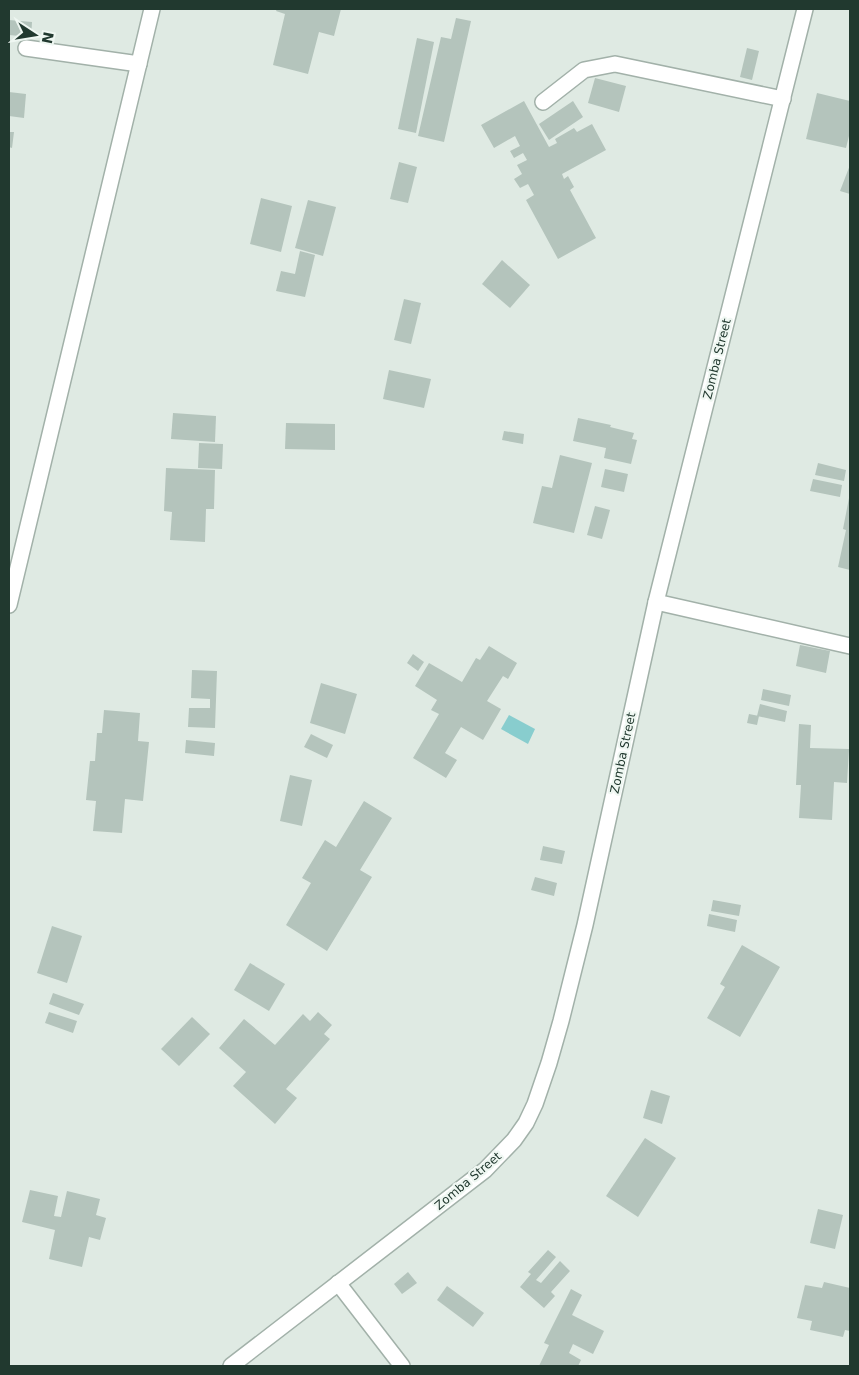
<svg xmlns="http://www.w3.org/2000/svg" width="859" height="1375" viewBox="0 0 859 1375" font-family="'DejaVu Sans',sans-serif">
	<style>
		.water { fill: #88cdce }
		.building { fill: #b4c4bc }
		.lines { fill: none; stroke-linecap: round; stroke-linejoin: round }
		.minor-casing { stroke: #a2b1a9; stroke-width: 18 }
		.minor { stroke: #fff; stroke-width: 15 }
		.labels { text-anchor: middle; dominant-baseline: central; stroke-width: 4.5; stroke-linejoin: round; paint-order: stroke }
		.street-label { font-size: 12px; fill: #21392f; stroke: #eff7f2 }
	</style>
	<rect width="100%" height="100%" fill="#dfeae3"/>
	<path class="water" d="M509,715L535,729L528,744L501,729Z"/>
	<g class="building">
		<path d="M277,9H341L334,36L319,32L308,74L273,65L285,14L276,11Z"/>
		<path d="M456,18L471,21L444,142L418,136L441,37L451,39Z"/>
		<path d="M9,20L32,22L31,37L9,35Z"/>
		<path d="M417,38L434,42L416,133L398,129Z"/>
		<path d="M747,48L759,51L752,80L740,77Z"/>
		<path d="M595,78L626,86L619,112L588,103Z"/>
		<path d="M9,92L26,94L24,118L9,116Z"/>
		<path d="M817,93L850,101V132L846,148L806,139Z"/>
		<path d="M524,101L549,147L557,143L555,139L574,128L577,132L592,124L606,150L562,174L564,179L568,176L574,187L570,190L596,238L558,259L526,200L534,195L528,184L520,188L514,179L522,174L517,165L527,160L523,153L514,158L510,151L520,146L515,136L494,148L481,125Z"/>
		<path d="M573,101L583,117L549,140L539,124Z"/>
		<path d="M9,132H14L12,148L9,147Z"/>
		<path d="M399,162L417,167L408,203L390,199Z"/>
		<path d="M850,165V194L840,191Z"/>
		<path d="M261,198L292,206L281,252L250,244Z"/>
		<path d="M308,200L336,207L323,256L295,248Z"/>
		<path d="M300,251L315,255L305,297L276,291L281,271L295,274Z"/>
		<path d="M502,260L530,285L510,308L482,284Z"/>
		<path d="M404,299L421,303L411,344L394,340Z"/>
		<path d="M389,370L431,379L424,408L383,399Z"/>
		<path d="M173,413L216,416L215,442L171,439Z"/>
		<path d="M578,418L611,425L610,427L634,433L632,439L637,440L631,464L604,458L606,448L573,441Z"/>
		<path d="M286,423L335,424V450L285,449Z"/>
		<path d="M504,431L524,434L523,444L502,440Z"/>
		<path d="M199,443L223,444L222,469L198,468Z"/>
		<path d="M560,455L592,463L574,533L533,523L542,486L552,488Z"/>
		<path d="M818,463L846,470L844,481L815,475Z"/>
		<path d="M166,468L215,470L214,509H206L205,542L170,540L172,512L164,511Z"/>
		<path d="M605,469L628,474L624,492L601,487Z"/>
		<path d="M813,479L842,485L840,497L810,491Z"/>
		<path d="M849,498H850V570L838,567L846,530L843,529Z"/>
		<path d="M595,506L610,510L602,539L587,535Z"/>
		<path d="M800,645L830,651L826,673L796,666Z"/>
		<path d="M489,646L517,663L508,679L503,676L487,701L501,709L483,740L461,727L445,753L457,760L446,778L413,758L439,714L431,710L437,700L415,686L429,663L462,682L476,658L480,660Z"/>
		<path d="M413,654L424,662L418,671L407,663Z"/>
		<path d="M192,670L217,671L215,728L188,727L189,708H210V699L191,698Z"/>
		<path d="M321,683L357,694L345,734L310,723Z"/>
		<path d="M763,689L791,695L789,706L761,700Z"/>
		<path d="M760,704L787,711L785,722L757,716Z"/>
		<path d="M104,710L140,713L138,741L149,742L143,801L125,799L122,833L93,831L96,801L86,800L90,761H95L97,733H102Z"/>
		<path d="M749,714L759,716L757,725L747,723Z"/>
		<path d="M799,724L811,725L810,748L849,749L847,783L834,782L832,820L799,818L801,785H796Z"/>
		<path d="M311,734L333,745L327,758L304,747Z"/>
		<path d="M186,740L215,743L214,756L185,753Z"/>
		<path d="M290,775L312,780L302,826L280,821Z"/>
		<path d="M364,801L392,818L360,870L372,877L327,951L286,925L311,883L302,878L325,840L336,847Z"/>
		<path d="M543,846L565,851L562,864L540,860Z"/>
		<path d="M535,877L557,883L554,896L531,890Z"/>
		<path d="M713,900L741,905L739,916L711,911Z"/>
		<path d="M709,914L737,920L735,932L707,926Z"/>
		<path d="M52,926L82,936L67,983L37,973Z"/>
		<path d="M742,945L780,967L740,1037L707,1018L725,987L720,984Z"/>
		<path d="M250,963L285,984L269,1011L234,990Z"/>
		<path d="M53,993L84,1004L79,1015L49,1004Z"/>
		<path d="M49,1012L77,1021L73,1033L45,1023Z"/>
		<path d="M318,1012L332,1025L324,1034L330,1039L286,1089L297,1098L275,1124L233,1086L246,1072L219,1048L244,1019L275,1045L303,1014L310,1021Z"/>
		<path d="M192,1017L210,1034L179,1066L161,1049Z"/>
		<path d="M651,1090L670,1096L662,1124L643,1118Z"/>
		<path d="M645,1138L676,1158L638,1217L606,1196Z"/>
		<path d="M30,1190L58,1196L54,1216L61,1217L67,1191L100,1199L96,1215L106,1218L100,1240L89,1237L82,1267L49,1259L55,1230L22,1222Z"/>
		<path d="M818,1209L843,1215L835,1249L810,1243Z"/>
		<path d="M548,1250L556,1257L536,1280L541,1283L560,1261L570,1271L551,1292L555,1296L544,1308L520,1287L531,1274L528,1272Z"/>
		<path d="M408,1272L417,1283L402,1294L394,1284Z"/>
		<path d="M824,1282L850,1288L849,1293L850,1294V1331L845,1330L843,1337L810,1330L812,1321L797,1318L805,1285L822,1288Z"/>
		<path d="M447,1286L484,1313L473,1327L437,1300Z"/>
		<path d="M571,1289L582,1295L572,1315L604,1331L593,1354L573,1344L569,1353L581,1360L578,1366H539L549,1345L544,1343Z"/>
	</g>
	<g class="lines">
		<g class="minor-casing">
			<g id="minor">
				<path d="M26,48L139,64"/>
				<path d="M543,102L584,70L615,64L783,99"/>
				<path d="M656,602L850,646"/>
				<path d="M9,605L152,9"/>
				<path d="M338,1283L402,1366"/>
				<path d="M231,1366L485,1170L514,1140L526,1123L535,1104L549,1063L561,1021L585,925L656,602L805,9"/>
			</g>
		</g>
		<use href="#minor" class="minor"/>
	</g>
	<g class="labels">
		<g class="street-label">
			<text transform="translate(717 359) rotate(-76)">Zomba Street</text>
			<text transform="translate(623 753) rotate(-78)">Zomba Street</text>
			<text transform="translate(468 1181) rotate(-40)">Zomba Street</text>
		</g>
	</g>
	<rect width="859" height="1375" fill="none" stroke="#21392f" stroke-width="20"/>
	<g transform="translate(35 35) rotate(102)" stroke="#eff7f2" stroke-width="4" paint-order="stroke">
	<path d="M0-4L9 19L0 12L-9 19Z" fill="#21392f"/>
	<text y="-8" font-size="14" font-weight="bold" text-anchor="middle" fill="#21392f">N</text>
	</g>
</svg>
